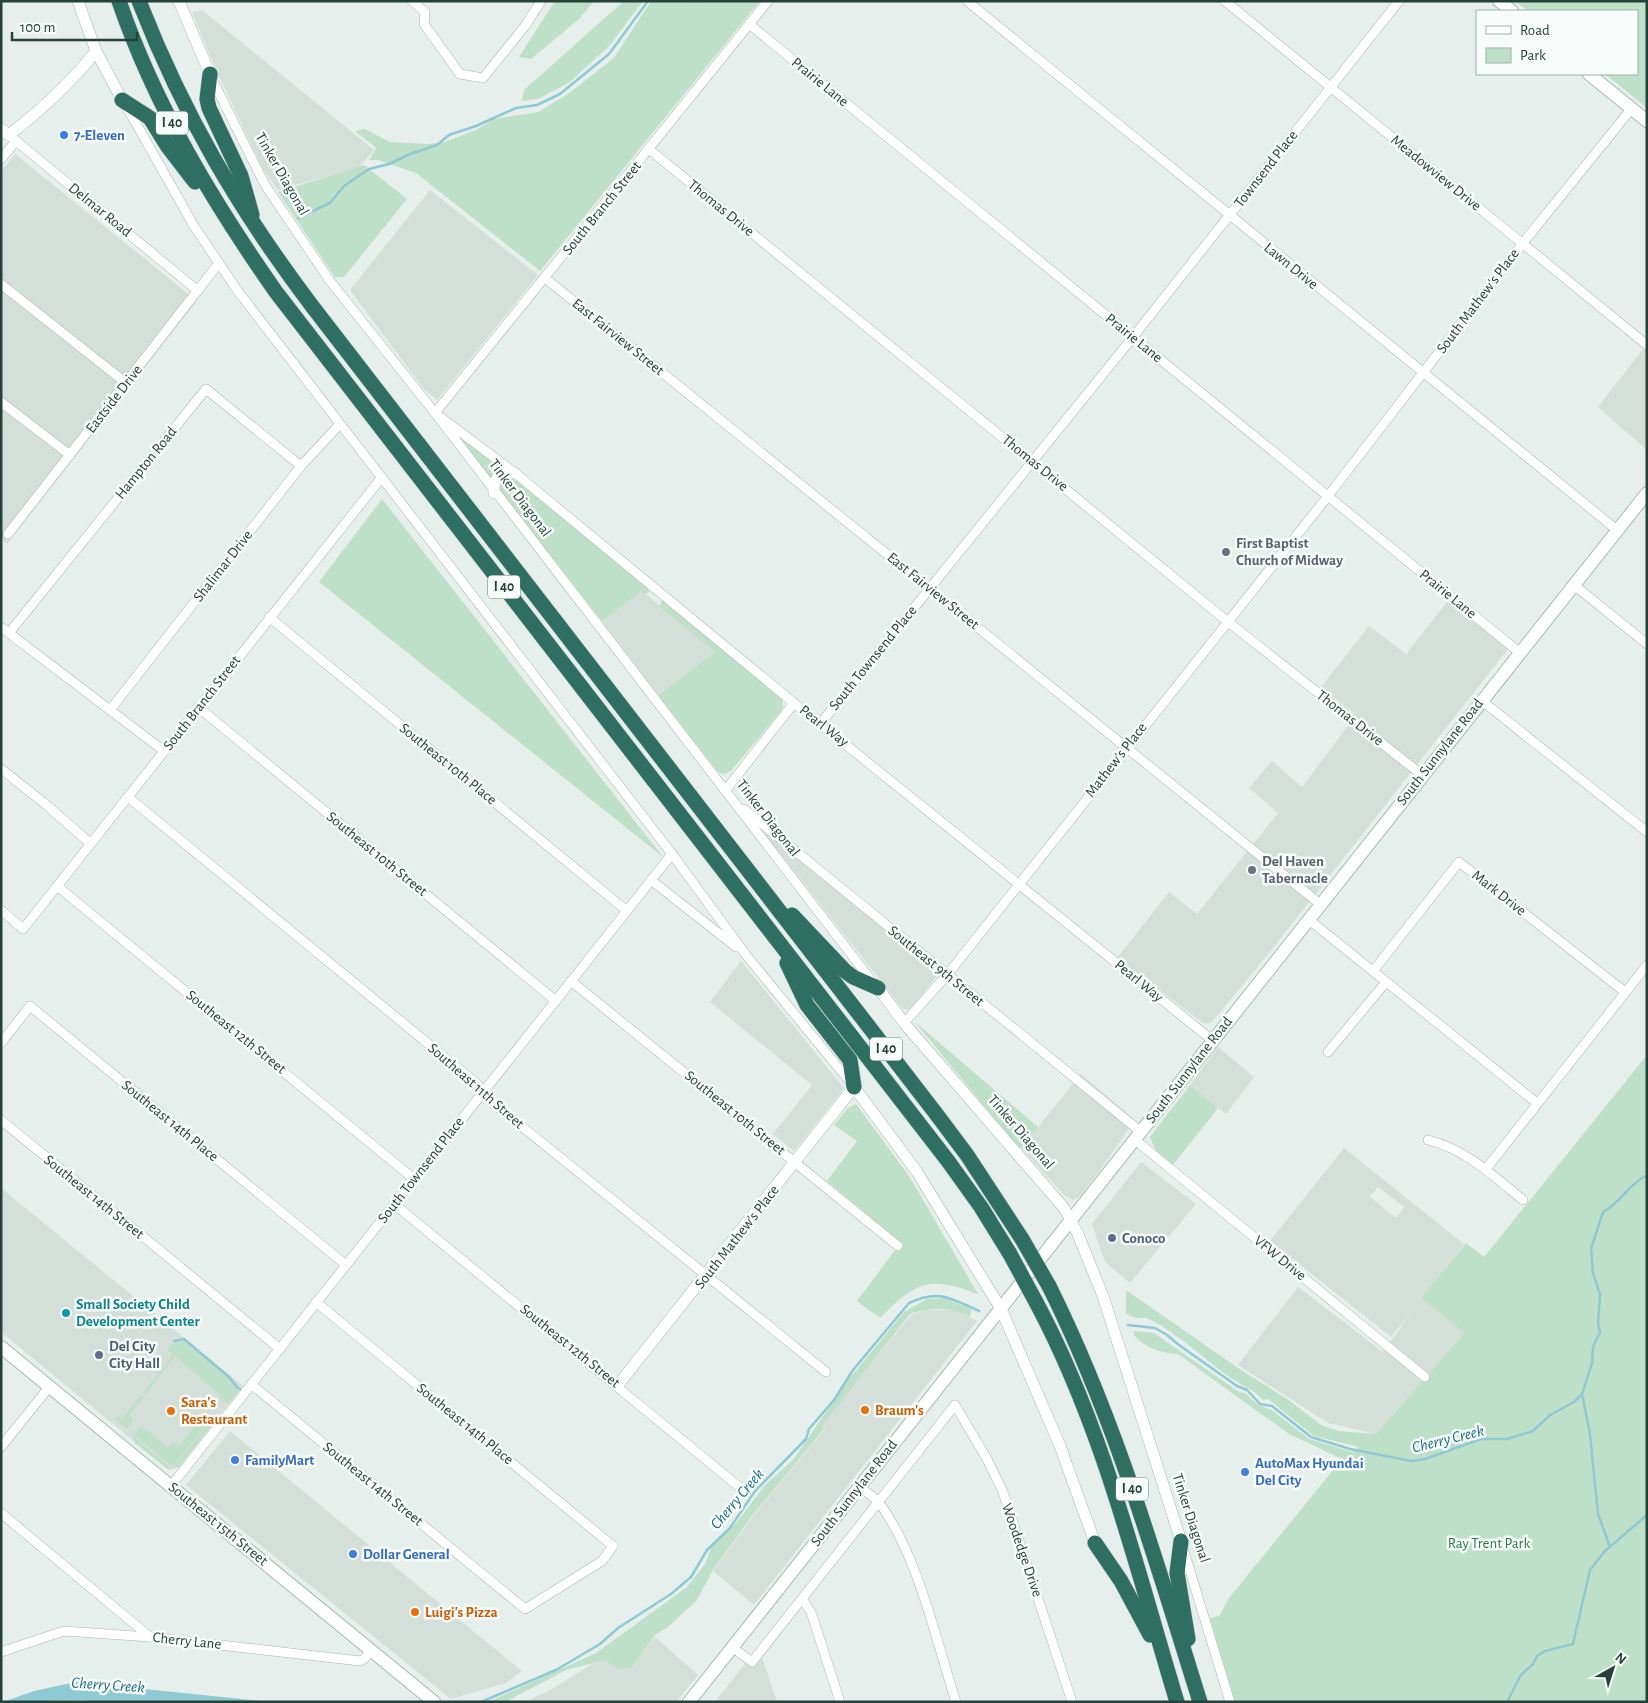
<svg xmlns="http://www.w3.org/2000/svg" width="1648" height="1703" viewBox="0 0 1648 1703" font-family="'Alegreya Sans',sans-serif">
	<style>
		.built { fill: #d4dfda; fill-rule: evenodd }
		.green { fill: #bfe0c8 }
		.water { fill: #8ec9d4 }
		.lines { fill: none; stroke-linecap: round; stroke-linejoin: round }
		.stream { stroke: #8ec9d4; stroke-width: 2.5 }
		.minor-casing { stroke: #a8b8b2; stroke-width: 10 }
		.tertiary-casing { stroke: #a8b8b2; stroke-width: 12 }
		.secondary-casing { stroke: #a4bbb3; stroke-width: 14 }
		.motorway-casing { stroke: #c2cac8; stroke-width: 16 }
		.minor { stroke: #fff; stroke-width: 9 }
		.tertiary { stroke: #fff; stroke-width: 11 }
		.secondary { stroke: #fff; stroke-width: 12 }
		.motorway { stroke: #2f6f62; stroke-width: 15 }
		.motorway-bridge-casing { stroke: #c2cac8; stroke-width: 16; stroke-linecap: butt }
		.motorway-bridge { stroke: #2f6f62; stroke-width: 15 }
		.shop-dot { fill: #3f7fe0; stroke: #f7fbf9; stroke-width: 2 }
		.worship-dot { fill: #6b7280; stroke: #f7fbf9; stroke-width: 2 }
		.service-dot { fill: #5c6f8a; stroke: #f7fbf9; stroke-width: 2 }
		.culture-dot { fill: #0f9aa8; stroke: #f7fbf9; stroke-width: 2 }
		.food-dot { fill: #e8710a; stroke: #f7fbf9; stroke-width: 2 }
		.labels { text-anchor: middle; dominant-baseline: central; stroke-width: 5; stroke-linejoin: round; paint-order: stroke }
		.shield { fill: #f7fbf9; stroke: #637a73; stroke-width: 1 }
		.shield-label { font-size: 14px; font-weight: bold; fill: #24423a }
		.street-label { font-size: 15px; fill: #24423a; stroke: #f7fbf9 }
		.shop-label { font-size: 15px; font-weight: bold; fill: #366cbe; stroke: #f7fbf9; text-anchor: start }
		.worship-label { font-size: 15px; font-weight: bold; fill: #5b616d; stroke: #f7fbf9; text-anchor: start }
		.service-label { font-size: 15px; font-weight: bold; fill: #4e5e75; stroke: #f7fbf9; text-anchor: start }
		.culture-label { font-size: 15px; font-weight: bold; fill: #0d838f; stroke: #f7fbf9; text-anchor: start }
		.food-label { font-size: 15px; font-weight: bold; fill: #c56008; stroke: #f7fbf9; text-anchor: start }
		.park-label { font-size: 15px; fill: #2d7a4b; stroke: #f7fbf9 }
		.water-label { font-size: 16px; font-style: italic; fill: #1c6f80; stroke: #f7fbf9 }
	</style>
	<rect width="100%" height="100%" fill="#e6efeb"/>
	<g class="built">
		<path d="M202,10L374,150L359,167L278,190L263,169L217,72L192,12Z"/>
		<path d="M15,154L197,301L7,544L1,539V172Z"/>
		<path d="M430,190L538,275L437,400L424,389L350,290Z"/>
		<path d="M1644,348L1647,351V450L1598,407Z"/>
		<path d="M642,591L715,652L658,695L602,621Z"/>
		<path d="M1448,601L1508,649L1265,958L1211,1023H1203L1117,958L1169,892L1197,914L1278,813L1249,788L1272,761L1302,787L1356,715L1321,687L1369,626L1406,654Z"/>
		<path d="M768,833L939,973L913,1006L908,1009H903L899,1004L766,835Z"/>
		<path d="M741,961L844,1088L794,1151L773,1134L812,1085L710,1002Z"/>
		<path d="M1218,1047L1254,1077L1226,1114L1190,1085Z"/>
		<path d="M1081,1074L1135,1120L1097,1174L1079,1197L1073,1200L1065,1196L1021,1148Z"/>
		<path d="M1344,1148L1464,1244L1422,1298L1464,1333L1376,1434L1328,1423L1238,1365L1298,1287L1383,1352L1413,1310L1391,1337L1270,1241ZM1378,1187L1404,1207L1396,1218L1370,1197Z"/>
		<path d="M1141,1162L1196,1204L1130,1283L1105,1262L1092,1224Z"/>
		<path d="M1,1188L243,1386L177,1468L169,1470L1,1332Z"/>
		<path d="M925,1310H956L977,1321L754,1605L713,1571L754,1515L825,1429L822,1426L835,1408L911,1315Z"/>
		<path d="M230,1431L522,1671L506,1683L451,1699L186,1485Z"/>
		<path d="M655,1637L698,1675L676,1702H525L552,1689L592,1664L605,1660L617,1669L632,1668Z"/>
		<path d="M755,1651L762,1657L777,1702H715Z"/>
	</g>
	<g class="green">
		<path d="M555,1H594L579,19L531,59L519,57Z"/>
		<path d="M624,1H643L610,45L570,82L538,99L522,101L524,90Z"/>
		<path d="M651,1H760L540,271L416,173L378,160H369L376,148L355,131L365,129L390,142L427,144L445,142L478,129L494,119L538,112L568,94L614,58Z"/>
		<path d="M1515,1H1647V108L1605,74H1637V11H1528Z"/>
		<path d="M364,165L407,199L344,277H335L278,192Z"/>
		<path d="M456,432L499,468L490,478Z"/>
		<path d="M505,477L516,480L648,588L649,592L645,594L642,591L602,621L502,494L499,489V483Z"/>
		<path d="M382,499L663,857L319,582Z"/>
		<path d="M663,600L782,697L783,707L781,711L731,771L723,774L718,772L658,695L715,652L659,606Z"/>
		<path d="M915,1022L1038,1127L1021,1148L1018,1147Z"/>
		<path d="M1647,1055V1702H1235L1210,1618L1219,1616L1229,1598L1342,1459L1289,1434L1178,1354C1162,1353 1144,1348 1134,1335V1331L1154,1333L1239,1392L1245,1393L1258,1405L1272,1410L1309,1439L1352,1452L1359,1447L1314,1436L1268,1399L1263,1400C1252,1388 1238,1384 1225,1374C1201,1356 1178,1334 1151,1320C1142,1315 1138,1322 1126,1313V1290L1238,1368L1290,1401L1321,1425L1339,1431L1376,1434L1464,1333L1421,1298L1466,1243L1484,1257Z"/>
		<path d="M1190,1085L1218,1108L1173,1165L1156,1151L1150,1137Z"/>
		<path d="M856,1104L909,1176L978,1294C928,1275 916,1282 880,1318L857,1301L901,1242L827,1181L857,1141L834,1125L848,1108Z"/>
		<path d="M945,1298L972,1309L970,1317C951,1307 931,1307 910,1314L822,1426L824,1429L752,1516L713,1570L697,1600L667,1628L656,1634L632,1668L617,1669L605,1660L566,1670L505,1702H488L596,1653L687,1587L705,1564L711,1548L738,1521L764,1486L793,1460L845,1384L904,1312L927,1299Z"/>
		<path d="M183,1340L229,1378L239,1390L229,1403L223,1402L219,1394L175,1356L145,1395L143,1393L158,1374L154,1368L159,1372L173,1355L167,1350L174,1342Z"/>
		<path d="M141,1395L144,1397L129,1415L134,1420L127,1429L114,1419L117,1416L122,1419Z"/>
		<path d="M204,1414L211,1419L173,1467L134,1435L141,1426L168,1447L173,1442L179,1446Z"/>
		<path d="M212,1420V1425L179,1467H174Z"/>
		<path d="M133,1437L169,1467L168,1469L135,1443Z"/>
	</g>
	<path class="water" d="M76,1682L270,1702H105C71,1698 38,1702 3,1702L34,1691Z"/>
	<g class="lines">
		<g class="stream">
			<path d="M695,1H697"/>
			<path d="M298,218L330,203L344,186L369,169L389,164L410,154L437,145L449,135L476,126L516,108L537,105L560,94L609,54L648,1"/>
			<path d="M1128,1325L1155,1328L1167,1335L1179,1345L1237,1386L1247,1390L1260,1404L1272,1406L1311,1437L1350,1449L1411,1461L1425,1459L1481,1439H1507L1533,1431L1550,1415L1574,1402L1582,1394L1592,1363L1593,1347L1600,1332L1598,1323L1600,1295L1593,1273L1591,1249L1603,1212C1620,1203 1629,1184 1647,1175"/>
			<path d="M174,1341L184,1339L229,1377L237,1387"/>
			<path d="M238,1388L240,1389"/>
			<path d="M1582,1394L1590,1434L1598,1514L1610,1547"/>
			<path d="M481,1702L556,1670L600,1644L618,1628L671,1594L691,1577L707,1550L730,1528L755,1491L806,1439L809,1429L834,1400L853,1370L909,1303C939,1289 950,1298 979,1311"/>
			<path d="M1507,1702L1521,1675L1533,1664L1537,1656L1545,1651L1573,1644L1590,1570L1605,1551L1647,1515"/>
		</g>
		<g class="minor-casing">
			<g id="minor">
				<path d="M412,1L425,12L424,24L460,74L483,78L525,26L541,1"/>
				<path d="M768,1L435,413L515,473L794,703L1212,1040"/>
				<path d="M967,1L1617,530"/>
				<path d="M1225,1L1647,345"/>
				<path d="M749,24L1519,652"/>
				<path d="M212,79L265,185L330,281L435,413L874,984"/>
				<path d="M125,104L194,226L237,290L672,854L746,955L851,1083"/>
				<path d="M9,135L198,291"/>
				<path d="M650,150L1227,621L1422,775"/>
				<path d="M1,159L16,141"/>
				<path d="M545,278L1320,904"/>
				<path d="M1,284L126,383"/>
				<path d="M1,402L70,455"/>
				<path d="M8,534L219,263"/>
				<path d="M1574,585L1647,644"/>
				<path d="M269,617L627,911"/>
				<path d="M1,627L164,751"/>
				<path d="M9,633L206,389L301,466"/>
				<path d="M1481,700L1647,832"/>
				<path d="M198,707L556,1001"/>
				<path d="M110,710L301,466L340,424"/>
				<path d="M821,723L1133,337L1399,1"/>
				<path d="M1,769L43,802L90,843"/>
				<path d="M725,791L794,703"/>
				<path d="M128,797L476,1083L489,1100L826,1372"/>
				<path d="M744,809L1140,1131"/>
				<path d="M651,880L736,947"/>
				<path d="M57,886L414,1179"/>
				<path d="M1,910L23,929L382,477"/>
				<path d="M1308,919L1537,1103"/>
				<path d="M1373,971L1459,862L1625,992"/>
				<path d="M571,981L898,1246"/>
				<path d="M904,1023L947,975L1328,496L1523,243L1632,108"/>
				<path d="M1,1043L30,1006L346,1265"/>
				<path d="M1328,1052L1386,982"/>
				<path d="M1,1120L280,1349"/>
				<path d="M1134,1139L1425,1377"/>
				<path d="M1428,1140C1465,1149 1494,1176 1523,1200"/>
				<path d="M1486,1169L1647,965"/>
				<path d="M394,1204L743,1490"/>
				<path d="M251,1384L525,1609L602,1561L613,1546L316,1302"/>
				<path d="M1,1447L50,1386"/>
				<path d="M171,1486L672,854"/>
				<path d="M859,1487C866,1492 875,1497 880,1504C918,1556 936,1640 956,1702"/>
				<path d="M1,1513L150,1637"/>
				<path d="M1183,1548L1230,1702"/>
				<path d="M802,1599L811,1612L840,1702"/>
				<path d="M732,1647L752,1662L955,1405L987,1459L1003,1492L1072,1702"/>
				<path d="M1,1652L64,1631L150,1637L360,1661L364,1659L371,1650"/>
			</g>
		</g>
		<g class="tertiary-casing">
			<g id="tertiary">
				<path d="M78,1L96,51L122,100"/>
				<path d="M179,1L210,74"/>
				<path d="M1,129L9,135C41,110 71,83 96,51"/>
				<path d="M494,493C493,479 500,469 515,473"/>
				<path d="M878,988L904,1023L1064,1208L1077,1232L1103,1296L1181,1541"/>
				<path d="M618,1385L854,1087L917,1172L1001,1309L1060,1446L1095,1543"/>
			</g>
		</g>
		<g class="secondary-casing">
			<g id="secondary">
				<path d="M1499,1L1512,11"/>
				<path d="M1589,74L1647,121"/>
				<path d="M1,1347L434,1702"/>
				<path d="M689,1702L1647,493"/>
			</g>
		</g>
		<g class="motorway-casing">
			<g id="motorway">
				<path d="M119,1C155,106 213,202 276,292L948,1161L981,1207L1010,1254"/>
				<path d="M139,1C184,116 238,208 312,306L934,1111L967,1155L1022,1239"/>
				<path d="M210,74L207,99L209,108L241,176L252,215"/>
				<path d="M122,100L150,118L168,147L195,182"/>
				<path d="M792,915L845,971L853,977L878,988"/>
				<path d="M787,963L807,1005L850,1060L854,1087"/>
				<path d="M1049,1286C1115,1418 1156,1561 1200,1702"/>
				<path d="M1036,1302C1103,1427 1136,1567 1177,1702"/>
				<path d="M1181,1541L1177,1573L1188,1639"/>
				<path d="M1095,1543L1121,1581L1150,1635"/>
			</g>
		</g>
		<use href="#minor" class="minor"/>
		<use href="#tertiary" class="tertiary"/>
		<use href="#secondary" class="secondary"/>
		<use href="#motorway" class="motorway"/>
		<g class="motorway-bridge-casing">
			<g id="motorway-bridge">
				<path d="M1022,1239L1049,1286"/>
				<path d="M1010,1254L1036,1302"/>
			</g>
		</g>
		<use href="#motorway-bridge" class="motorway-bridge"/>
	</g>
	<g class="shop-dot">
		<circle cx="64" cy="135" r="5"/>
		<circle cx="235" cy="1460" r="5"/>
		<circle cx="1245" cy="1472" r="5"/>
		<circle cx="353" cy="1554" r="5"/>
	</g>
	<g class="worship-dot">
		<circle cx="1226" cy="552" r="5"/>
		<circle cx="1252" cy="870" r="5"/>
	</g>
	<g class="service-dot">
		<circle cx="1112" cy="1238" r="5"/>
		<circle cx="99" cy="1355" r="5"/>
	</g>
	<circle class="culture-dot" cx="66" cy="1313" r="5"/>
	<g class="food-dot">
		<circle cx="865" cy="1410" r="5"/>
		<circle cx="171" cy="1411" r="5"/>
		<circle cx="415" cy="1612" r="5"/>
	</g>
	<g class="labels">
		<g class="shield">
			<rect x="156" y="111.5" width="32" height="23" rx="4"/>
			<rect x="488" y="575.5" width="32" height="23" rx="4"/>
			<rect x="870" y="1037.5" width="32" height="23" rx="4"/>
			<rect x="1116" y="1477.5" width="32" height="23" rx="4"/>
		</g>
		<g class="shield-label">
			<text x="172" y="123">I 40</text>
			<text x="504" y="587">I 40</text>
			<text x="886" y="1049">I 40</text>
			<text x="1132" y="1489">I 40</text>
		</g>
		<g class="street-label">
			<text transform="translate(820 82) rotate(39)">Prairie Lane</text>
			<text transform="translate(1266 169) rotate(-52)">Townsend Place</text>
			<text transform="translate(1436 173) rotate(39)">Meadowview Drive</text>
			<text transform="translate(282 174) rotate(60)">Tinker Diagonal</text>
			<text transform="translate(602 208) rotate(-51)">South Branch Street</text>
			<text transform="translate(721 208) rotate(39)">Thomas Drive</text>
			<text transform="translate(100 210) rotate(39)">Delmar Road</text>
			<text transform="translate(1291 266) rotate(39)">Lawn Drive</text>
			<text transform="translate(1478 301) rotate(-53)">South Mathew's Place</text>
			<text transform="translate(618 337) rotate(39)">East Fairview Street</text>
			<text transform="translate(1134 338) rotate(39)">Prairie Lane</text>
			<text transform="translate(114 399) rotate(-52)">Eastside Drive</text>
			<text transform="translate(146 463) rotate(-51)">Hampton Road</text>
			<text transform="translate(1035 463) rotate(39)">Thomas Drive</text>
			<text transform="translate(520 498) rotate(53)">Tinker Diagonal</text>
			<text transform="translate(223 566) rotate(-52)">Shalimar Drive</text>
			<text transform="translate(933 591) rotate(39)">East Fairview Street</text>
			<text transform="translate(1448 594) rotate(39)">Prairie Lane</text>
			<text transform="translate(873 658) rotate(-51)">South Townsend Place</text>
			<text transform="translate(202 703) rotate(-52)">South Branch Street</text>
			<text transform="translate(1350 718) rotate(38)">Thomas Drive</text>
			<text transform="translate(824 726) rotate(38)">Pearl Way</text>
			<text transform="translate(1440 752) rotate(-52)">South Sunnylane Road</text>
			<text transform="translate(1116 760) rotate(-52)">Mathew's Place</text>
			<text transform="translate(448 764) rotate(39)">Southeast 10th Place</text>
			<text transform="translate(768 818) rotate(52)">Tinker Diagonal</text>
			<text transform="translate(377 854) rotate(39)">Southeast 10th Street</text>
			<text transform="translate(1499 893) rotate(38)">Mark Drive</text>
			<text transform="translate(936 966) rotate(39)">Southeast 9th Street</text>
			<text transform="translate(1139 981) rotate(39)">Pearl Way</text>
			<text transform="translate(236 1032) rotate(39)">Southeast 12th Street</text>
			<text transform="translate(1189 1070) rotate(-52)">South Sunnylane Road</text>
			<text transform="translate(476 1086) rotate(41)">Southeast 11th Street</text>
			<text transform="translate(735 1113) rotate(39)">Southeast 10th Street</text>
			<text transform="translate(170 1121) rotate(39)">Southeast 14th Place</text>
			<text transform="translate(1021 1132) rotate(49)">Tinker Diagonal</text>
			<text transform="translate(421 1170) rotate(-52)">South Townsend Place</text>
			<text transform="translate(94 1197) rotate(39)">Southeast 14th Street</text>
			<text transform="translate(737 1237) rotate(-52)">South Mathew's Place</text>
			<text transform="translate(1280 1258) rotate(39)">VFW Drive</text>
			<text transform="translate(570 1346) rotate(39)">Southeast 12th Street</text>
			<text transform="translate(465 1424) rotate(39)">Southeast 14th Place</text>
			<text transform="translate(373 1484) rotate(39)">Southeast 14th Street</text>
			<text transform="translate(854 1493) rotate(-52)">South Sunnylane Road</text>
			<text transform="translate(1191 1518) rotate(72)">Tinker Diagonal</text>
			<text transform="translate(218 1524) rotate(39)">Southeast 15th Street</text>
			<text transform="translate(1022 1550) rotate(71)">Woodedge Drive</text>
			<text transform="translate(187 1641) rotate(6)">Cherry Lane</text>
		</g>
		<g class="shop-label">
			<text x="74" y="135">7-Eleven</text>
			<text x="245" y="1460">FamilyMart</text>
			<text x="1255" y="1463">AutoMax Hyundai<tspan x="1255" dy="17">Del City</tspan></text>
			<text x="363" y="1554">Dollar General</text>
		</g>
		<g class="worship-label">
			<text x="1236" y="543">First Baptist<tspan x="1236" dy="17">Church of Midway</tspan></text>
			<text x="1262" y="861">Del Haven<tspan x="1262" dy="17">Tabernacle</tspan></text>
		</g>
		<g class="service-label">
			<text x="1122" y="1238">Conoco</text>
			<text x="109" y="1346">Del City<tspan x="109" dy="17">City Hall</tspan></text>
		</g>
		<g class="culture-label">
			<text x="76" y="1304">Small Society Child<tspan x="76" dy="17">Development Center</tspan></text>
		</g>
		<g class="food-label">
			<text x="181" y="1402">Sara's<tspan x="181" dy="17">Restaurant</tspan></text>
			<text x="875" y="1410">Braum's</text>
			<text x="425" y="1612">Luigi's Pizza</text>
		</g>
		<g class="park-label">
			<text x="1489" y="1543">Ray Trent Park</text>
		</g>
		<g class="water-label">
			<text transform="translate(1448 1439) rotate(-14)">Cherry Creek</text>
			<text transform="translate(737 1499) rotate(-50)">Cherry Creek</text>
			<text transform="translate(108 1685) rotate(4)">Cherry Creek</text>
		</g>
	</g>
	<rect width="1648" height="1703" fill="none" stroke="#24423a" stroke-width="5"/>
	<rect x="1476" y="10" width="162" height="65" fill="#f7fbf9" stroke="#a3b1ad"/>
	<rect x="1486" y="26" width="25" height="8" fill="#ffffff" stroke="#a3b1ad"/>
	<text x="1520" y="35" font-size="15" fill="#24423a">Road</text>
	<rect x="1486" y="48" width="25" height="15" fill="#bfe0c8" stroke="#a3b1ad"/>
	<text x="1520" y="60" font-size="15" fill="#24423a">Park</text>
	<g transform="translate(1613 1668) rotate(39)" stroke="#f7fbf9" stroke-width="4" paint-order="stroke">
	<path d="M0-4L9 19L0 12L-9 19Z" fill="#24423a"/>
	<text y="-8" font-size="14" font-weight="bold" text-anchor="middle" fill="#24423a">N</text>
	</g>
	<path d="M12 32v8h125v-8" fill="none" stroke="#24423a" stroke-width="2.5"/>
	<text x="20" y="32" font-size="15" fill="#24423a" stroke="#f7fbf9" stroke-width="4" paint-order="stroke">100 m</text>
</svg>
